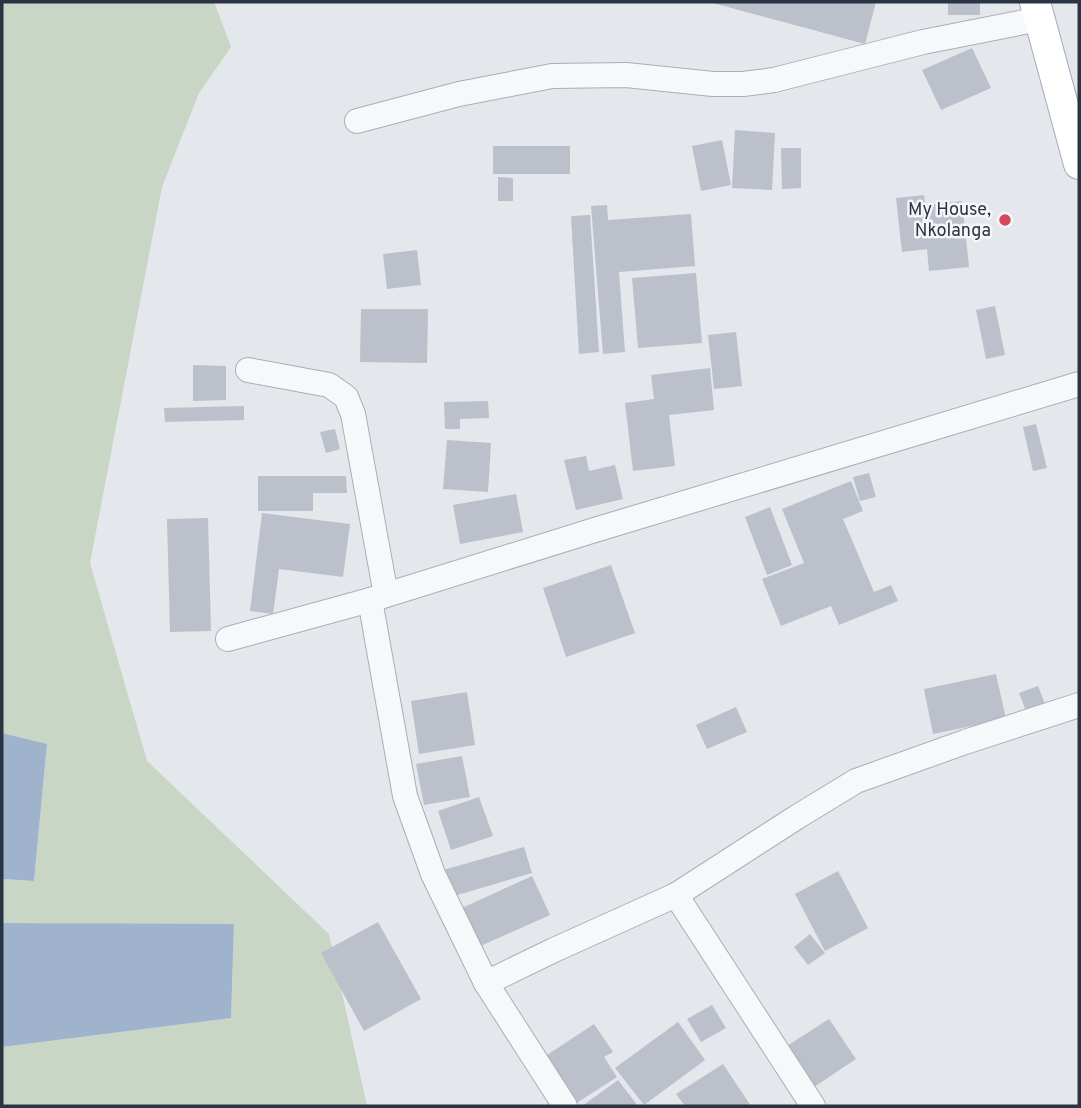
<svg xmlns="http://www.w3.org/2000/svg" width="1081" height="1108" viewBox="0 0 1081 1108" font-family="Overpass,sans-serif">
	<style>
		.green { fill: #c9d6c5 }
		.water { fill: #9fb4cc }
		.building { fill: #bbc0ca }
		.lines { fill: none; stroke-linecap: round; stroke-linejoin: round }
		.minor-casing { stroke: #a9aeb7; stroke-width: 26 }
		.major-casing { stroke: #a3abb8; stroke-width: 32 }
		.minor { stroke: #f7f8fa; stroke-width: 24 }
		.major { stroke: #fff; stroke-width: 30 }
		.poi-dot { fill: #d1495b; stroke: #f4f6f9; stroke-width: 2.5 }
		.labels { text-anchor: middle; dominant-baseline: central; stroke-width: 5; stroke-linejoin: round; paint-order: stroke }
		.poi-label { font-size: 18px; fill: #2b3445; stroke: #f4f6f9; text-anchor: end }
	</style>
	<rect width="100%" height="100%" fill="#e4e7ec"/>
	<path class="green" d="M2,2H214L231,47L199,93L162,187L90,563L147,761L329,934L367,1106H2V1047L231,1018L234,925L2,923V879L34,881L47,744L2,733Z"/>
	<g class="water">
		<path d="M2,733L47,744L34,881L2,879Z"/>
		<path d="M2,923L234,924L231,1018L2,1047Z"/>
	</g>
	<g class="building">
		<path d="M709,2H876L865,44Z"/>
		<rect x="948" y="2" width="32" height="13"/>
		<path d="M972,48L991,88L941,110L922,70Z"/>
		<path d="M735,130L775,133L772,190L732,188Z"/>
		<path d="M722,140L731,185L701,191L692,146Z"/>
		<rect x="493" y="146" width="77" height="28"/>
		<path d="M781,148H801V188L782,189Z"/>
		<path d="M498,177L513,178V201H498Z"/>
		<path d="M924,195L925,205L962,201L969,267L929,271L927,249L902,252L896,198Z"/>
		<path d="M607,205L608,220L691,214L695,266L619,272L625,352L603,354L591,206Z"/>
		<path d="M590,215L599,352L579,354L571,216Z"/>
		<path d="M417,250L421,285L387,289L383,254Z"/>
		<path d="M696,273L702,343L638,348L632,278Z"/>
		<path d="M995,306L1005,355L986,359L976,310Z"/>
		<path d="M361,309H428L427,363L360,362Z"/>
		<path d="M736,332L742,386L714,389L708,335Z"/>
		<path d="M193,365L226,366V400L193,401Z"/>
		<path d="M710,368L714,410L669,415L675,466L633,471L625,403L654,399L651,375Z"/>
		<path d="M488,401L489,418L460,419V429H445L444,402Z"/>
		<path d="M244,406V420L165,422L164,408Z"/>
		<path d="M1036,424L1047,468L1033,471L1023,427Z"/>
		<path d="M335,429L340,449L326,453L320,432Z"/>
		<path d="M447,440L491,443L488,492L443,489Z"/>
		<path d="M586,456L589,471L615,465L623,499L576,510L564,460Z"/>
		<path d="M869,473L876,497L860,501L853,477Z"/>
		<path d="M258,476H346L347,493H313V511H258Z"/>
		<path d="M851,481L863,511L843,519L874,592L891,585L898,601L839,625L831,606L781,626L762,579L804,563L782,509Z"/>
		<path d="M516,494L523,532L460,544L453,505Z"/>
		<path d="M770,507L792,565L767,575L745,517Z"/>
		<path d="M262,513L350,524L343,577L279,569L273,614L250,611Z"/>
		<path d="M208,518L211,631L170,632L167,519Z"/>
		<path d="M611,565L635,633L566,657L543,588Z"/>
		<path d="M996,674L1006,719L933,734L924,689Z"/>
		<path d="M1038,686L1045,704L1026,711L1019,693Z"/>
		<path d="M467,692L475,745L419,754L411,701Z"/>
		<path d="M736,707L747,732L707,749L696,725Z"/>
		<path d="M462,756L470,797L424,805L416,764Z"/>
		<path d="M479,797L493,836L451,850L438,811Z"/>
		<path d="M524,847L532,873L444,899L436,872Z"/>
		<path d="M838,871L868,928L825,951L795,894Z"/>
		<path d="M532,876L550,915L467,952L449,914Z"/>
		<path d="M378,922L421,999L364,1031L321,953Z"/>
		<path d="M810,934L825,953L808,965L794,947Z"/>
		<path d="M712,1005L726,1028L701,1042L687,1019Z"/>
		<path d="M829,1019L856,1059L814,1087L787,1046Z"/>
		<path d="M678,1022L705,1060L644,1105L615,1068Z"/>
		<path d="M594,1024L613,1052L604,1057L617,1077L572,1106L538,1061Z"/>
		<path d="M723,1064L751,1106H685L676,1094Z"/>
		<path d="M618,1080L638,1106H582Z"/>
	</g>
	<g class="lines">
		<g class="minor-casing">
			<g id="minor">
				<path d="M357,121L459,94L552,76L626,75L713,84H743L774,80L923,42L1039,19"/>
				<path d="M248,370L329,385L346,397L353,414L386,595"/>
				<path d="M370,600L405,796L433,874L486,983"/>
				<path d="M228,639L370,600L598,529L1079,384"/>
				<path d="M676,895L813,1106"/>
				<path d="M565,1106L486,983L554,950L676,895L797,817L856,781L965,742L1079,705"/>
			</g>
		</g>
		<g class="major-casing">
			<path id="major" d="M1035,2L1079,164"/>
		</g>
		<use href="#minor" class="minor"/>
		<use href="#major" class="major"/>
	</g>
	<circle class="poi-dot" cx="1005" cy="220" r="7"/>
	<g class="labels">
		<g class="poi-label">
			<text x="991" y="210">My House,<tspan x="991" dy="21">Nkolanga</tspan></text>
		</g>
	</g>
	<rect width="1081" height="1108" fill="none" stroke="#2b3445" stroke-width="7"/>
</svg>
